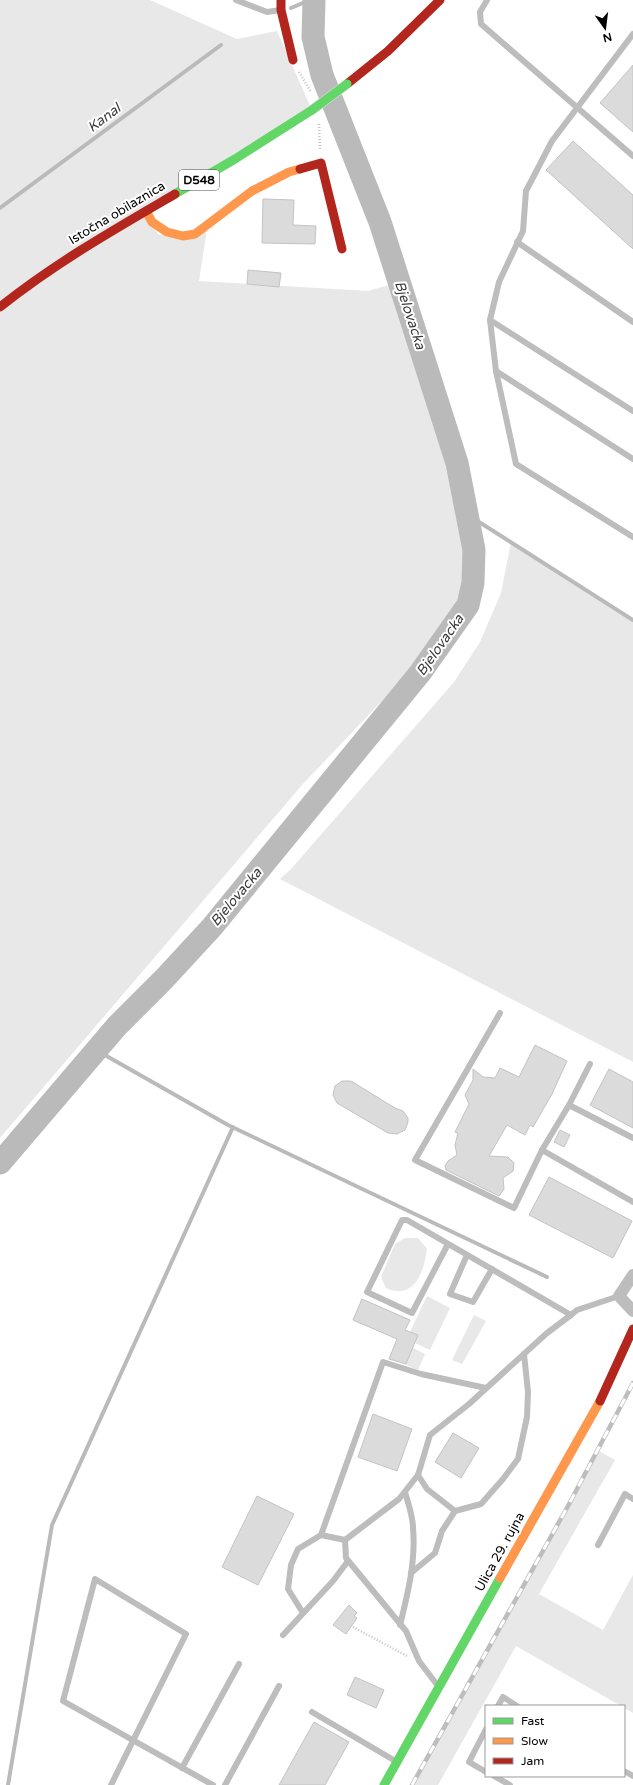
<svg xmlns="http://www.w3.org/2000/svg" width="633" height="1785" viewBox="0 0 633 1785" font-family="'Varela Round',sans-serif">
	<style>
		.green { fill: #e8e8e8 }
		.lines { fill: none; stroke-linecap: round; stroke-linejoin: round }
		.stream { stroke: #bababa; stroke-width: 4 }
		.river { stroke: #bababa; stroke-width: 23 }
		.building { fill: #dbdbdb; stroke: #c3c3c3 }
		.path { stroke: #c2c2c2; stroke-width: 2.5; stroke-dasharray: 1 2; stroke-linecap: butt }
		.lane { stroke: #bdbdbd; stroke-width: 6 }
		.street { stroke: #bdbdbd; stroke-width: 12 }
		.fast { stroke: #63d668; stroke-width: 9 }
		.slow { stroke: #ff974d; stroke-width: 9 }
		.jam { stroke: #b3261e; stroke-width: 9 }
		.rail-casing { stroke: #bdbdbd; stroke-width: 4.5 }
		.rail { stroke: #fff; stroke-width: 3; stroke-dasharray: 9; stroke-linecap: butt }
		.fast-bridge-casing { stroke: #dbdbdb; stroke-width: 10; stroke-linecap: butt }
		.fast-bridge { stroke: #63d668; stroke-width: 9 }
		.labels { text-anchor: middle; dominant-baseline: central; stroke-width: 4; stroke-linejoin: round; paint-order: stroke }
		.shield { fill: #fff; stroke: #4c4c4c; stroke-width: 1 }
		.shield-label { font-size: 12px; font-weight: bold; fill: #000 }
		.street-label { font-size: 13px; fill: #000; stroke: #fff }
		.water-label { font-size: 14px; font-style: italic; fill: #3d3d3d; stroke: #fff }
	</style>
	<rect width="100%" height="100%" fill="#fff"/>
	<g class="green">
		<path d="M0,0H150L237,39L277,31L312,110L142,213L159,235L207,229L199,281L368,291L400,282L457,463L470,524L474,550L473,583L468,605L454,625L302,785L0,1138Z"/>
		<path d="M511,542L633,620V1062L280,879L291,869L454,682L480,642L501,593Z"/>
		<path d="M405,1238H418L427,1249C424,1272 414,1301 386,1288L381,1277L395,1244Z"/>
		<path d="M427,1296L450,1308L430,1350L415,1343L418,1335L410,1332Z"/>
		<path d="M474,1315L486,1321L462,1364L452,1360Z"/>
		<path d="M413,1348L425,1354L418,1370L406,1365Z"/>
		<path d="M597,1450L615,1460L539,1594L603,1630L633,1575V1713L624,1708V1706H621L516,1646L438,1785H414Z"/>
	</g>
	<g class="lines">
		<g class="stream">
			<path d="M291,8L310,0"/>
			<path d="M0,208L221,45"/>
			<path d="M468,515L633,620"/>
			<path d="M96,1050L228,1125L547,1277"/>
			<path d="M8,1785L52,1525L233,1127"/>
		</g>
		<path class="river" d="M0,1163L117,1026L164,979L212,927L420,673L468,605L473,583L474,550L457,463L380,222L322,75L313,37L314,0"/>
	</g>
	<g class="building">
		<path d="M633,65V132L600,103Z"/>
		<path d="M573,141L633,195V249L546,170Z"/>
		<path d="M263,199L294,200L293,225L316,226L315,244L262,243Z"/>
		<path d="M248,270L281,273L279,287L247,284Z"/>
		<path d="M535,1045L567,1061L552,1094L533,1127L530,1125L525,1135L507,1125L489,1156L508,1157L514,1163L513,1171L503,1178L504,1189L499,1196L446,1170L445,1166L448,1161L457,1155L455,1145L458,1133L455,1132L469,1104L465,1095L473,1080V1069L483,1077L495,1078L500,1068L519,1077Z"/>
		<path d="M609,1069L633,1082V1128L590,1105Z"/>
		<path d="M342,1081H351L395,1108L403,1111L408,1118V1122L405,1130L397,1134L388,1133L337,1103L333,1095L334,1090L335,1086Z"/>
		<path d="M560,1130L570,1135L564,1147L554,1142Z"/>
		<path d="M549,1177L632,1221L613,1258L529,1215Z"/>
		<path d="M362,1299L410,1320L405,1330L418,1335L406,1364L389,1359L397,1339L353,1320Z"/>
		<path d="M373,1414L412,1429L397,1471L358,1457Z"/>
		<path d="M453,1433L479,1448L461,1478L435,1462Z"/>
		<path d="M257,1496L294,1514L258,1585L222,1567Z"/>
		<path d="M349,1605L357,1613L354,1616L357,1618L346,1634L333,1625Z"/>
		<path d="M355,1677L384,1690L376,1708L347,1695Z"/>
		<path d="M314,1722L349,1742L325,1785H279Z"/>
	</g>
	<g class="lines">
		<g class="path">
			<path d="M299,72L311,92"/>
			<path d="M319,124L320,150"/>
			<path d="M353,1627L407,1656"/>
		</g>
		<g class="lane">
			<path d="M236,0L267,12L281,10"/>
			<path d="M487,0L480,12L481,24L633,156"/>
			<path d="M633,34L552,141L526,191L523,231L499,282L490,320L496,371L516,464L633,537"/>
			<path d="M517,242L633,322"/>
			<path d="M490,320L633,411"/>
			<path d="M496,371L633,459"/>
			<path d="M500,1013L415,1160L514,1208L542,1150L633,1202"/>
			<path d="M569,1105L590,1064"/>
			<path d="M542,1150L569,1105L633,1138"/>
			<path d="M448,1244L412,1313L367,1292L402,1220H407L571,1315"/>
			<path d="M467,1255L450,1294L473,1302L492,1269"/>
			<path d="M418,1475L427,1489L455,1511"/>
			<path d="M321,1535L383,1362L421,1374L486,1388"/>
			<path d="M598,1545L625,1494L633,1499"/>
			<path d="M411,1573L435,1553L442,1531L455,1511L481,1504L503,1479L518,1459L527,1417L528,1392L524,1354"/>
			<path d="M303,1613L288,1589L291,1565L298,1549L321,1535L345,1540"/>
			<path d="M400,1625C408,1593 416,1560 413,1528C413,1516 408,1503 405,1492"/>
			<path d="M283,1635L333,1581L348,1561"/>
			<path d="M438,1686L419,1661L406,1631L346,1558L345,1540L399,1499L418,1475L430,1435L469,1404L547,1333L571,1315L577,1310L619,1296"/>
			<path d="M498,1706L503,1697L517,1706"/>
			<path d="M312,1712L397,1762"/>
			<path d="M486,1729L469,1762L486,1772"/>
			<path d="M182,1768L239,1664"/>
			<path d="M624,1771L633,1776"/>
			<path d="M494,1776L510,1785"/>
			<path d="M111,1785L186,1634L95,1579L63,1701L213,1785"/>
			<path d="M225,1785L279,1686"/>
		</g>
		<path class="street" d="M633,1275L619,1296L633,1311"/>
		<g class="fast">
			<path d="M175,194L235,159L312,110"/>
			<path d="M384,1785L500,1578"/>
		</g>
		<g class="slow">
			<path d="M146,211L152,222L167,232L183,236L195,234L252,191L289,172L300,169"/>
			<path d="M500,1578L600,1401"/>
		</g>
		<g class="jam">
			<path d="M281,0V10L293,60"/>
			<path d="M347,84L388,51L440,0"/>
			<path d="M300,169L321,163L342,249"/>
			<path d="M0,307C55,263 115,229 175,194"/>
			<path d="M600,1401L633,1329"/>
		</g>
		<g class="rail-casing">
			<path id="rail" d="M412,1785L568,1506L633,1383"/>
		</g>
		<use href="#rail" class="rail"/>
		<g class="fast-bridge-casing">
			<path id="fast-bridge" d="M312,110L347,84"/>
		</g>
		<use href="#fast-bridge" class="fast-bridge"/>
	</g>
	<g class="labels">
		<rect class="shield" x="179" y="170" width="40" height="20" rx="3"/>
		<g class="shield-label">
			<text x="199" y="180">D548</text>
		</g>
		<g class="street-label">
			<text transform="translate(117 213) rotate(-31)">Istočna obilaznica</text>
			<text transform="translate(500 1552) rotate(-61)">Ulica 29. rujna</text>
		</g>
		<g class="water-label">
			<text transform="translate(104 118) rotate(-37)">Kanal</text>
			<text transform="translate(410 315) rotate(72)">Bjelovacka</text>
			<text transform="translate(440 645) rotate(-55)">Bjelovacka</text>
			<text transform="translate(236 897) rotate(-50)">Bjelovacka</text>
		</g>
	</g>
	<rect x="485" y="1705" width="140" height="72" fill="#ffffff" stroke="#999999"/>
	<rect x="493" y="1718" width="20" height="6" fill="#63d668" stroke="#999999"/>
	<text x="521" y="1725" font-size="12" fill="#000000">Fast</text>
	<rect x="493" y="1738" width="20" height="6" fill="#ff974d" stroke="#999999"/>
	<text x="521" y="1745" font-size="12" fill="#000000">Slow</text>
	<rect x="493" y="1758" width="20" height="6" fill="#b3261e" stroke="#999999"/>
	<text x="521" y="1765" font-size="12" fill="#000000">Jam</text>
	<g transform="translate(605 28) rotate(166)" stroke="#ffffff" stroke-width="3" paint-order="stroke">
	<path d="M0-3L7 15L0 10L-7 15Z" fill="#000000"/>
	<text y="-6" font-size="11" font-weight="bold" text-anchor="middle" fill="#000000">N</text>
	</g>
</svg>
